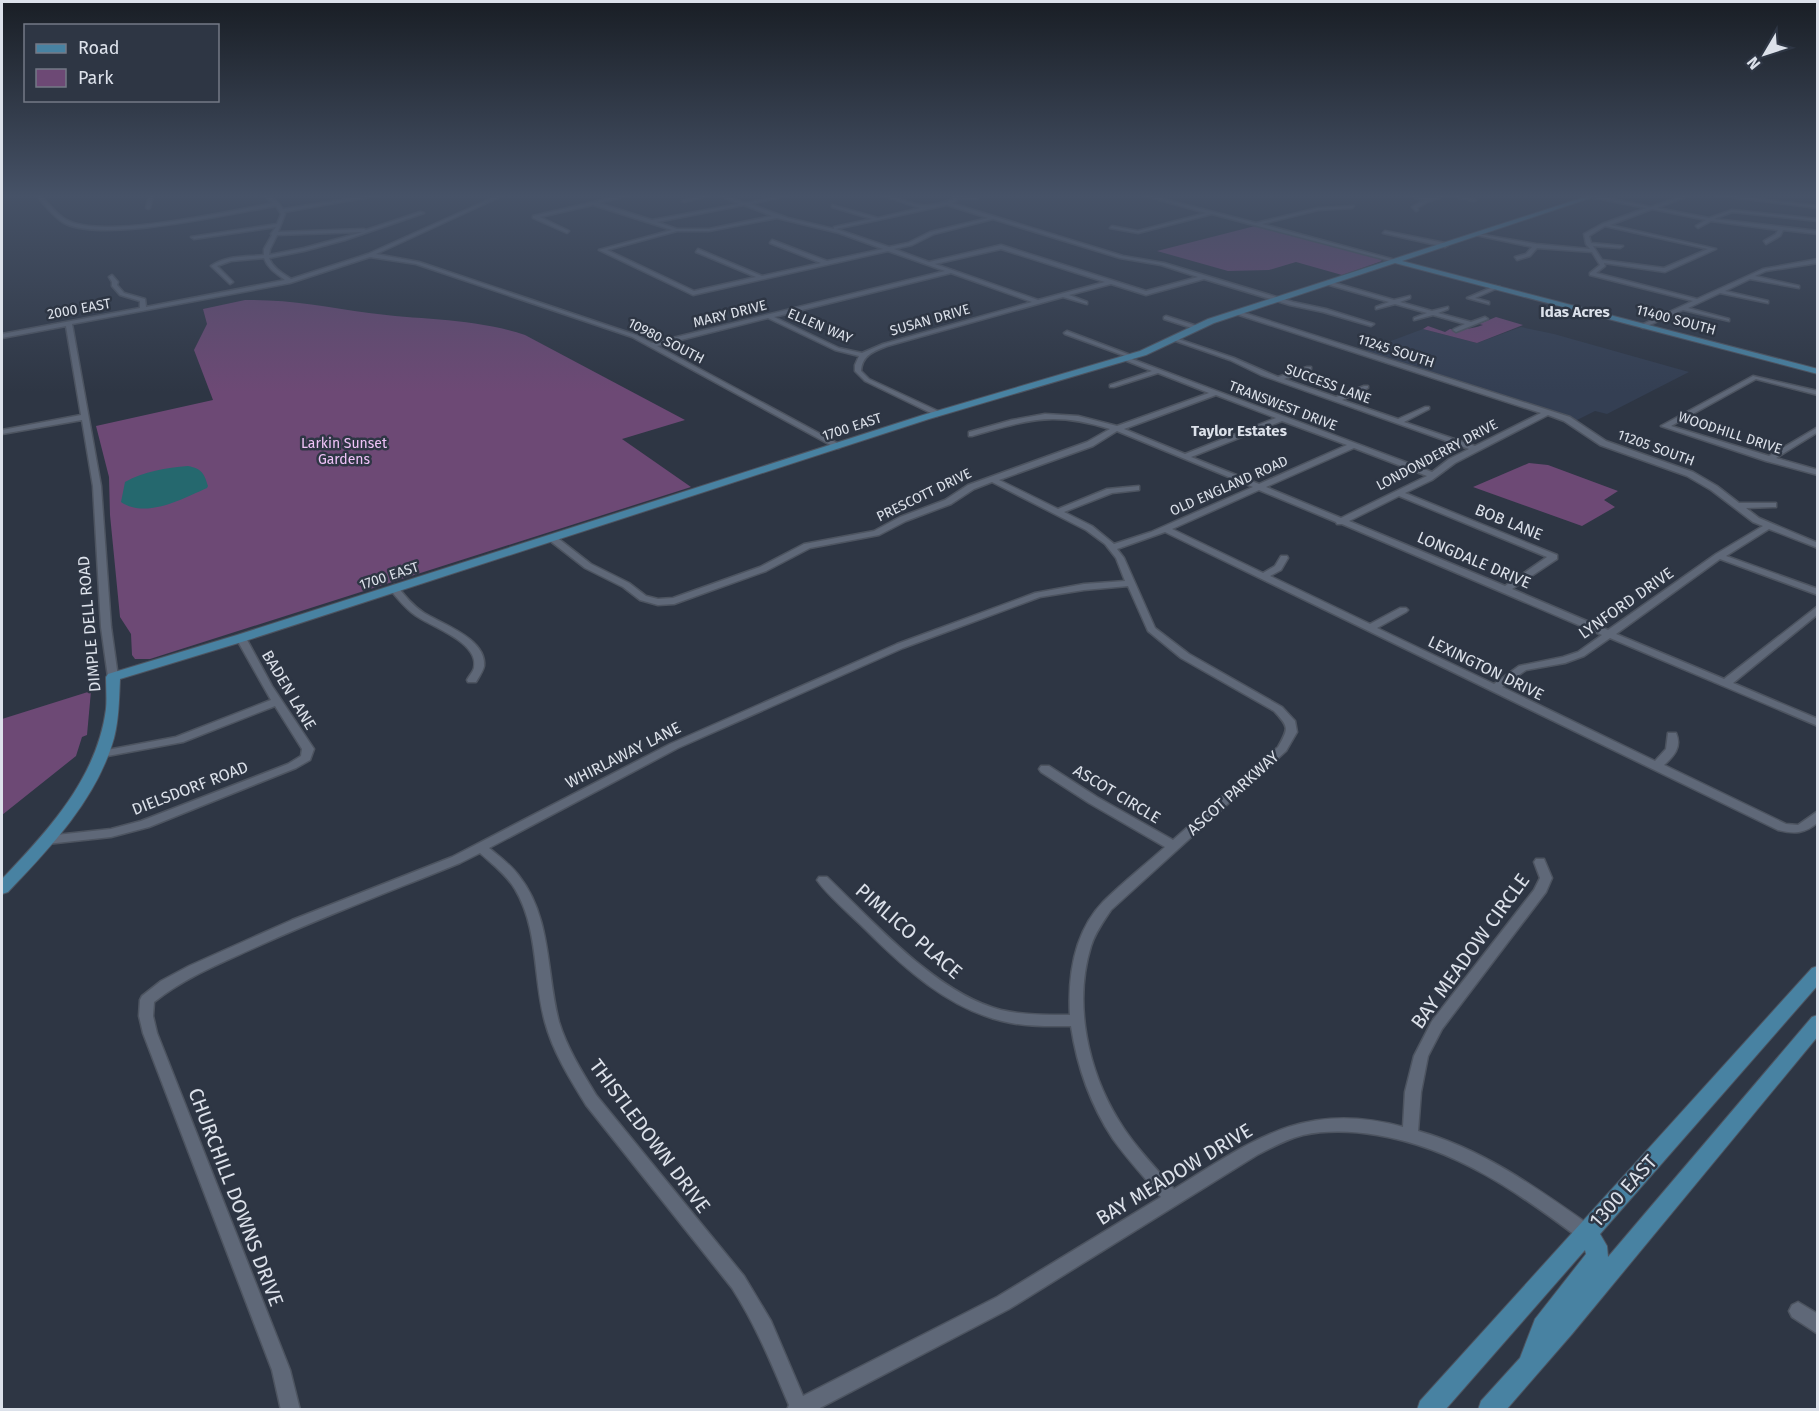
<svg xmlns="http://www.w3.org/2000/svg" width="1819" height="1411" viewBox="0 0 1819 1411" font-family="'Fira Sans',sans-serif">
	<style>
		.built { fill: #343f53 }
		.green { fill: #6d4975 }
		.water { fill: #25686e }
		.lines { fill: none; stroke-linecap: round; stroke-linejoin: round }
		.minor-casing { stroke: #4d5460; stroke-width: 3 }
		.major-casing { stroke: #4d5460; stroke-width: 2 }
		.minor { fill: #5f6878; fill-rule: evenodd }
		.major { fill: #4882a2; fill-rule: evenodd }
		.labels { text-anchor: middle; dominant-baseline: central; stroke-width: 5; stroke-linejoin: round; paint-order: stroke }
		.far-street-label { font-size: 14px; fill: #dce1ea; stroke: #2e3644 }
		.far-park-label { font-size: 14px; fill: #efc3f8; stroke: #2e3644 }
		.far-neighbourhood-label { font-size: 15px; font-weight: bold; fill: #dce1ea; stroke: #2e3644 }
		.street-label { font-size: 16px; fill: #dce1ea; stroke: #2e3644 }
		.near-street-label { font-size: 20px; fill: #dce1ea; stroke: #2e3644 }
	</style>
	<rect width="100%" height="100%" fill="#2e3644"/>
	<path class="built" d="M1521,327L1554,334L1689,372L1607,414L1595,411L1575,421L1560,414L1364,351L1423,329L1477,343Z"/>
	<g class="green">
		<path d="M1255,226L1380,259L1382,261L1342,275L1296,262L1269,270L1228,271L1157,251Z"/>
		<path d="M245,300C287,299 327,307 369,313C420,320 475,318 525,335L685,420L622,439L691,487L150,659H135L132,655L131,634L120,617L110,515L109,477L96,426L213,400L194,350L207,324L203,309Z"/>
		<path d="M1496,317L1523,325L1477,343L1423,329L1428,326L1445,332L1450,329C1457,331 1476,328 1483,325L1479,324Z"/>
		<path d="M1529,463L1548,465L1618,491L1604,500L1615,507L1582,526L1473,487Z"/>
		<path d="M91,691L87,735L82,737L76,756L2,815V719Z"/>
	</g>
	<path class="water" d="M188,466C202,469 204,473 208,486L207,488C182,499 146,519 121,502L125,482C144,471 166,468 188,466Z"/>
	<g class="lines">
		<g class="minor-casing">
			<g id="minor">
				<path d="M36,195H40C49,203 56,215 67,220C102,240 231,211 273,203L263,195C272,195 278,202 283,209L372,195H381L284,212L285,214L278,232L364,229L366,230L420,212L424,213L345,240L304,251L269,258C273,268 282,273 291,279L368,254L499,195H504L376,254L419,262L636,335L652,343L945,271L888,251L693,295L599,250L672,230L593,205L540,217L569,231L567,233L533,218V216L623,195H630L599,203L652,220L739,204L718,195H723L745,203L790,195L750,204L788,218L834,229V227L872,219L832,207V205L878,218L920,208L881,195H887C915,204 923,211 953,199V195L978,198L976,199L957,198V201L951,203L1123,256L1164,263L1293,302L1326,309L1374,324L1371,326L1323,312L1290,305L1204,279L1146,295L1111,284L1069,295L1087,302V304L1063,297L887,346C874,351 862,355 861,371L869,379L940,412L941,414L937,416L865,381L855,371V365L859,356L835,350L768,318L657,346L839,444V448H836L632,337L416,264L370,257L290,283L72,324L101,486L111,627L118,677L113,680L108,677L101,627L93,486L82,420L2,434V430L81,415L66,326L2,338V334L140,308V301L120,295L112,286V282L109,277L112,275L118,282L117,285L124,293L145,299L146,307L285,280C277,274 268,269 264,258L231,261L217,266L233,282L230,284L211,266C226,255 246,257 264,255V249L272,235L271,234L276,227L194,239L191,237L277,224L281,214L276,206C227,214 109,242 66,224C54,218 44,204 36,195ZM744,205L772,216L709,229H677L657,222ZM947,205L988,218L930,232L908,243L889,247L836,229ZM777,218L839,233L883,249L827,261L772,240L770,243L821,263L762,276L698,249L696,252L756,277L694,291L607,250L677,231H709ZM993,219L1120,258L1161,265L1198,277L1146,291L1001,245L929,262L894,249L912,245L934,234ZM363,232L304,248L269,255L270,249L277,235ZM1001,249L1105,282L1038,300L935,264ZM951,273L1032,302L883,344L862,353L839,348L774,317Z"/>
				<path d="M149,195H153L150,208L148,209L146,208Z"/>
				<path d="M705,195H711L684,202L682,201Z"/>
				<path d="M1142,195H1148L1256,223L1318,208L1354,206L1352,208L1318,210L1262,224L1399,261L1394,262L1212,214L1138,233L1110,228L1112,226L1138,231L1206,213Z"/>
				<path d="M1405,195L1430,198L1441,195H1447L1427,202L1417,208L1418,210L1416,211L1412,207L1424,200Z"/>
				<path d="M1448,195H1455L1476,200L1474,201Z"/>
				<path d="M1592,195L1651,207L1685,195H1690L1657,208L1709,218L1732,210L1818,219V221L1732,212L1714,219L1818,231V234L1783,230L1780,236L1766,244L1764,241L1776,234L1778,230L1711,221L1698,228L1696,226L1706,220L1652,209L1610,225L1716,249L1665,272L1604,263L1605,266L1596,273L1697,299L1763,269L1818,259V263L1766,271L1755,276L1799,286V288L1750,279L1725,291L1768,301V303L1720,293L1688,308L1729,319V321L1683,310L1643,328L1640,326L1641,325L1693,301L1590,275V273L1600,265L1592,252L1537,248L1530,256L1517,260L1515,257L1526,254L1532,247L1476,235L1478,234L1536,244L1590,249L1586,244L1584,234L1602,224L1646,208L1590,197ZM1605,226L1708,249L1664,268L1602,260L1593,246L1620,248L1623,246L1591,243L1589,236Z"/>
				<path d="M1714,195H1725L1818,206V208Z"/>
				<path d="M1385,231L1445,243L1448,245L1445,247L1383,233Z"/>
				<path d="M1328,281L1394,300L1410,296V298L1400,302L1432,311L1448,307V309L1438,313L1471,322L1485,317L1488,319L1456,332L1453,330L1454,329L1465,324L1433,315L1414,320V318L1427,313L1395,304L1376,309V307L1389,302L1326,284L1325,283Z"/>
				<path d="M1495,286L1500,287L1475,298L1489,302V304L1467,298Z"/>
				<path d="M1238,311L1570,417L1606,441L1693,472L1717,486L1739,503H1776V507H1773L1746,508L1759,518L1818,543V548L1769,529L1726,556L1818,589V595L1720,559L1616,634L1724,679L1818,606V614L1733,683L1818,719V726L1610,638L1584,656L1565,663L1526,670L1502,687L1655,761L1666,749L1668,733H1676C1682,747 1674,756 1664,765L1786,824L1798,825L1818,811V822C1805,834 1794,834 1778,830L1165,532L1117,549L1124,558L1155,628L1189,654L1282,707L1295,721L1297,732L1286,751L1111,910C1103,922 1095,933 1091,946C1073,1004 1088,1071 1119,1121C1134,1146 1155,1167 1174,1189C1253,1140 1305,1100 1403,1127L1405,1092L1414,1056L1432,1021L1534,890L1540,878L1534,862L1536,859H1544L1552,878L1546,892L1442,1029L1428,1056L1421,1092L1418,1131C1483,1149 1538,1189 1592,1227L1594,1233L1592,1239L1586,1241L1580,1239C1518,1192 1455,1148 1377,1135C1353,1131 1327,1130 1303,1135C1287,1139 1272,1147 1257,1155L1009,1309L816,1410H787L789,1405C772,1365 756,1325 732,1288L586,1105C570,1079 553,1052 545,1022C533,979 539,929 515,889C506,874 492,864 480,853L460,863C391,891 322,917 254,948C219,964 184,978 154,1002L153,1016L157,1033L290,1370L300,1410H281L272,1370L143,1033L139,1016L140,1000L142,996L161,981L189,966L292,920L452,857L670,744L897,644L1035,593L1084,584L1125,581L1116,558L1105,544L1086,530L992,482L974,489L951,504L906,521L879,535L810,548L766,571L674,604L658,605L640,600L623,587L585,568L549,540V536H555L591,564L629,583L646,596L658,599L673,598L760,567L804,544L874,531L900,517L945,500L968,485L1087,442L1110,429C1051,411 1029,420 972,436H969V432L1012,420L1045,414L1078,416L1117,426L1209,393L1158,373L1114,387H1110V385L1152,371L1122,359V357L1125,356L1065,334L1064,333L1067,331L1133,356L1129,358L1432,472L1449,459L1469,449L1261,375L1230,360L1170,339L1175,338L1234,358L1278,377L1307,367H1311V369L1284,379L1336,397L1364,386H1368V388L1342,400L1398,419L1425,407H1429V409L1404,422L1475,446L1541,413L1236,314L1235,313ZM1216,395L1276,418L1185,454L1124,429ZM1548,415L1564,421L1600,445L1687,476L1711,490L1753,522L1763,526L1716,554L1608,630L1512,589L1557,559V555L1405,493L1432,480L1455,463ZM1282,421L1347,445L1259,484L1191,457ZM1117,431L1253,487L1151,532L1114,544L1092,526L1064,512L1112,493L1139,490V486L1107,489L1058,509L999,480L1093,446ZM1354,448L1427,476L1341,518L1266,487ZM1259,490L1336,522L1337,524H1342L1602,635L1578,652L1563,657L1519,666L1494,684L1377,628L1406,612L1408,610L1406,608H1400L1370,624L1270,576L1281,570L1288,558L1287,556H1281L1275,566L1263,573L1172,529ZM1399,496L1547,557L1505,586L1349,521ZM1128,586L1148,631L1181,658L1274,711C1289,727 1289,728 1278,747L1173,840L1097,797L1049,766H1041L1039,769L1041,772L1089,803L1165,847C1145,865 1122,883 1103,902C1074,932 1068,976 1070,1015C1047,1015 1023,1015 1001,1010C937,994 874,922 827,877H819L817,880C828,896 851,915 865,929C904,968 948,1008 1002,1021C1025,1027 1048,1026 1071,1026C1077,1066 1091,1106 1113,1139C1128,1160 1145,1178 1161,1197L997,1297L803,1396L771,1321L744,1276L596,1095C582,1072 567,1048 559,1022C546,973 552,918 519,876C511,865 500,857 489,848L678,748L903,648L1040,597L1084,590Z"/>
				<path d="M1166,316L1197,326L1198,327L1195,329L1164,319V317Z"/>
				<path d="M1753,376L1818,391V395L1756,379L1671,426L1769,456L1818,427V432L1776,458L1818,470V475L1766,461L1661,426Z"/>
				<path d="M394,585L397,586C405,596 413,606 424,613C442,624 487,639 484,666C483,671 479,677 476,682H468L467,680C469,676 473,672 474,668C480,642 431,627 415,615C405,608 397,598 389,588Z"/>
				<path d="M241,635L246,638L272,686L314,749L310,760L296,768L149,827L111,837L47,844L43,843L41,840L43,837L47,836L111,829L141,821L288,764L301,756L302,749L275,706L183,742L102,757L96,754L102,751L176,737L271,700L236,638Z"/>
				<path d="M1798,1302L1818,1314V1334L1792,1317L1789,1311L1792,1305Z"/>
			</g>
		</g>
		<g class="major-casing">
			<g id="major">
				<path d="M1591,195H1599L1402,261L1818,369V374L1395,263L1214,323L1146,355L929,419L245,641L120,679C119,699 119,719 114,738C97,799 50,848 8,892L2,894V879C48,831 97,778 106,709C107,699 106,688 106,677L108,674L237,635L923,415L1140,351L1208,319Z"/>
				<path d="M1818,966V985L1600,1234L1607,1246L1608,1257L1812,1017L1818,1015V1036L1572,1334L1506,1410H1478L1481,1401L1520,1358L1535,1319L1586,1254L1585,1250L1445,1410H1417L1420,1401L1812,968Z"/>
			</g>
		</g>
		<use href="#minor" class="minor"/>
		<use href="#major" class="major"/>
	</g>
	<linearGradient id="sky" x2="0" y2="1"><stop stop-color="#191e25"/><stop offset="0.5" stop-color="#465267"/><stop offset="1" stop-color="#465267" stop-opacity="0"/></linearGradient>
	<rect width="1819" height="392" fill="url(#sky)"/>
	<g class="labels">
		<g class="far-street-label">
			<text transform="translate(79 309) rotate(-10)">2000 EAST</text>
			<text transform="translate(730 314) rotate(-14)">MARY DRIVE</text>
			<text transform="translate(930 320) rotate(-16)">SUSAN DRIVE</text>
			<text transform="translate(1676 320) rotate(15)">11400 SOUTH</text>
			<text transform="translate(820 326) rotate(23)">ELLEN WAY</text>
			<text transform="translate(666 341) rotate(27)">10980 SOUTH</text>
			<text transform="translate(1396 351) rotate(18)">11245 SOUTH</text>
			<text transform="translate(1328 384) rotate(20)">SUCCESS LANE</text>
			<text transform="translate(1283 406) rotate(21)">TRANSWEST DRIVE</text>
			<text transform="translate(852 427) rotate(-18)">1700 EAST</text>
			<text transform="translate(1730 433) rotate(18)">WOODHILL DRIVE</text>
			<text transform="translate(1656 448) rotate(20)">11205 SOUTH</text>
			<text transform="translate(1437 455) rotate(-28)">LONDONDERRY DRIVE</text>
			<text transform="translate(1229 486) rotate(-24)">OLD ENGLAND ROAD</text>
			<text transform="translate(924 495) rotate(-26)">PRESCOTT DRIVE</text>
			<text transform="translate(389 576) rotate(-18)">1700 EAST</text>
		</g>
		<g class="far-park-label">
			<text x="344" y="443">Larkin Sunset<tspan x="344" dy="16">Gardens</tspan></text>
		</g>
		<g class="far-neighbourhood-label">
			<text x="1575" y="312">Idas Acres</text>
			<text x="1239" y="431">Taylor Estates</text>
		</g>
		<g class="street-label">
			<text transform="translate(1509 522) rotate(22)">BOB LANE</text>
			<text transform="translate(1474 560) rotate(23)">LONGDALE DRIVE</text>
			<text transform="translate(1626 603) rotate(-35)">LYNFORD DRIVE</text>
			<text transform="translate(89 624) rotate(-95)">DIMPLE DELL ROAD</text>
			<text transform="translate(1486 668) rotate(26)">LEXINGTON DRIVE</text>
			<text transform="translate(289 690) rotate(59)">BADEN LANE</text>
			<text transform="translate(623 755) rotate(-27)">WHIRLAWAY LANE</text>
			<text transform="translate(190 788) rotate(-21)">DIELSDORF ROAD</text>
			<text transform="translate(1233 793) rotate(-42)">ASCOT PARKWAY</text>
			<text transform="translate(1117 794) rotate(31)">ASCOT CIRCLE</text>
		</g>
		<g class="near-street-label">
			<text transform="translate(909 931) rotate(41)">PIMLICO PLACE</text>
			<text transform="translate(1470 951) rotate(-54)">BAY MEADOW CIRCLE</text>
			<text transform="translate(650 1136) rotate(53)">THISTLEDOWN DRIVE</text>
			<text transform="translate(1174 1174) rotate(-31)">BAY MEADOW DRIVE</text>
			<text transform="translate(1623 1191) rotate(-48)">1300 EAST</text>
			<text transform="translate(236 1197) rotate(69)">CHURCHILL DOWNS DRIVE</text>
		</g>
	</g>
	<rect width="1819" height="1411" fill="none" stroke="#dce1ea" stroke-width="6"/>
	<rect x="24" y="24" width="195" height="78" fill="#2e3644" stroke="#747a86" stroke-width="1.5"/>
	<rect x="36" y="44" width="30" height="9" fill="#4882a2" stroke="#747a86" stroke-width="1.5"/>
	<text x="78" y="54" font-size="18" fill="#dce1ea">Road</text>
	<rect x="36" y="69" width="30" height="18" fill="#6d4975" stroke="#747a86" stroke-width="1.5"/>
	<text x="78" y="84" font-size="18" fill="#dce1ea">Park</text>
	<g transform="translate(1765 54) rotate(231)" stroke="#2e3644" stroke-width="4.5" paint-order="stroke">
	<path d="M0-4.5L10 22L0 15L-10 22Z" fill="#dce1ea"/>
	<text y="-9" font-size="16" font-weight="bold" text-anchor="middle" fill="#dce1ea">N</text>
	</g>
</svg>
